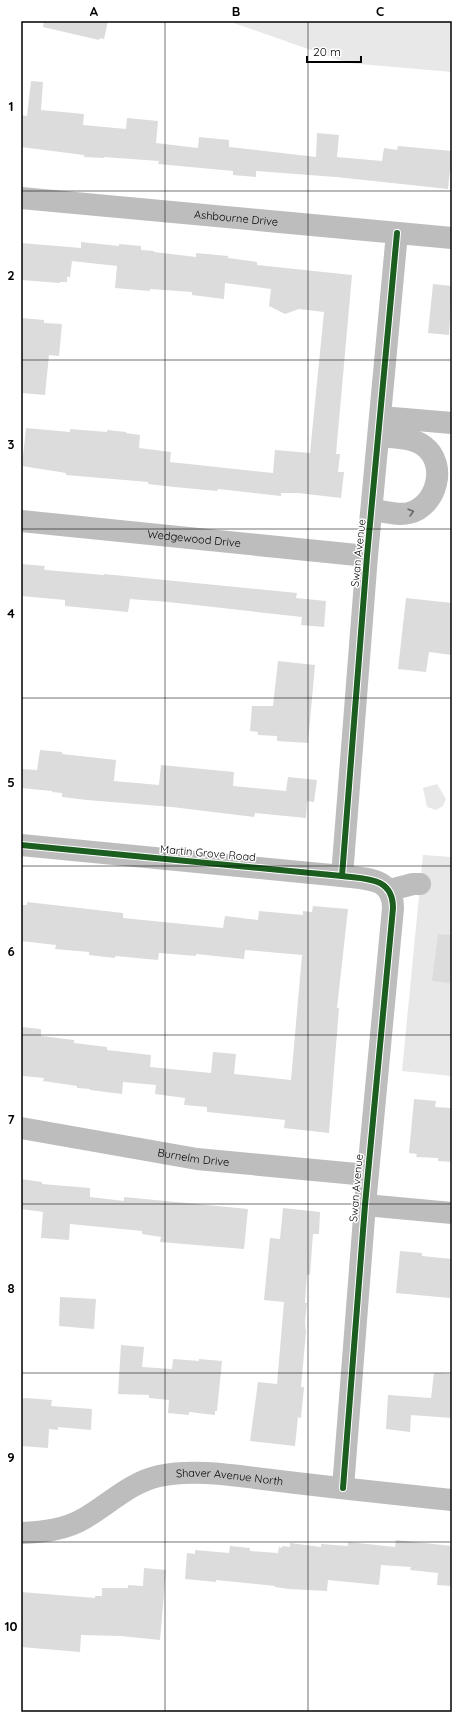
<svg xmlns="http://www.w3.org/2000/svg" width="473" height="1733" viewBox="0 0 473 1733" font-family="Quicksand,sans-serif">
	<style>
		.green { fill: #e8e8e8 }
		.building { fill: #dcdcdc }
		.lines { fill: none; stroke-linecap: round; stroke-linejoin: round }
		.minor { stroke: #bdbdbd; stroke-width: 22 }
		.cycleway-casing { stroke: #fff; stroke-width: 8 }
		.cycleway { stroke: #1b5e20; stroke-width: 6 }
		.oneway { stroke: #686868 }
		.grid { fill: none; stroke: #000; stroke-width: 1; stroke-opacity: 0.55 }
		.labels { text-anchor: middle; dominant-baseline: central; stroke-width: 3; stroke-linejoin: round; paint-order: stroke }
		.street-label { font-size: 11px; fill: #000; stroke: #fff }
		.neatline { fill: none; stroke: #000; stroke-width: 1.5 }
		.grid-label { font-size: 13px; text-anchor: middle; font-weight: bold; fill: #000 }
	</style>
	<rect width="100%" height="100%" fill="#fff"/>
	<g class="green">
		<path d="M228,21H452V72L348,63Z"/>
		<path d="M437,784L446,799L443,806L436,810L427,807L423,788Z"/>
		<path d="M423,855L452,857V1076L402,1071Z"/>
	</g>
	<g class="building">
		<path d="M44,21H108L104,39L100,38L99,40L43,27Z"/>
		<path d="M31,81L43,82L41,110L84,114L83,125L126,129L127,118L158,121L156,143L198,148L199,137L229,140V147L316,157L317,133L339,135L337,157L382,161L384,148L397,150L398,146L452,151V171L450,170L448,189L336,177L256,171V177L233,175V171L158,164L159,161L104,157V158L84,157V155L21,147V115L27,116Z"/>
		<path d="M81,242L119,246V244L141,246V250L154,251V252L196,257V253L228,256V258L257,262V265L352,275L336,454H340L338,472H344L341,498L298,493H281V496L218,489L217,491L174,487L148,484V482L66,475V473L22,466L26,428L70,432V429L107,432V430L126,432V433L140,435L139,448L171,452L170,462L273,473L275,450L310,453L324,312L299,309L285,314L269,306L271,289L225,283L224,299L192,295V292L150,289V291L115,288L117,266L72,261L70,277H67V282H60V283L21,280V243L81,248Z"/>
		<path d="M433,284L452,286L449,335L428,333Z"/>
		<path d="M21,318L44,320V323L62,324L59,356L49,355L45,395L21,393Z"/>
		<path d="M21,564L45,566L44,569L46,570L104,575V574L297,593L296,598L326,601L324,627L301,625L302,617L168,602L130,599L128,612L65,606V600L21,596Z"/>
		<path d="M406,598L452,603V655L429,652L426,672L398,669Z"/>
		<path d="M278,661L315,665L308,743L277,741V736L258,735V732L250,731L252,706H273Z"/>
		<path d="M40,750L62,752V754L116,760L114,781L159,785L161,765L234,772L233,786L286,791L288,777L317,780L314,802L307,801L306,818L255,813L254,817L172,807L87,800L62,797V793L52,792V791L21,788V769L37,770Z"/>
		<path d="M27,902L123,913V918L223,928L225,916L258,920L259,911L303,915V911L312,912L313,906L348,909L337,1008H339L329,1133L284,1128L285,1120L207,1112V1107L184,1105L185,1098L155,1094L156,1085L123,1082L122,1094L90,1090V1089L77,1088V1086L43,1081L44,1078L23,1076V1073H21V1027L41,1029V1036L74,1040V1043L107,1047V1050L151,1055L150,1067L211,1073L213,1052L236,1054L234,1074L291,1080L302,955L245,950L244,959L196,954V956L159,953L158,960L115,956V958L89,955V952L55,949L56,945L21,941V905H27Z"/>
		<path d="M438,934L452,935V962L450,983L432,981Z"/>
		<path d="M414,1099L436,1101L435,1107L452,1108V1162L438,1161V1158L416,1157L417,1154L409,1153Z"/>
		<path d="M21,1179L42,1182V1184L90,1188V1197L124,1201V1197L248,1209L244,1249L160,1242L161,1237L142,1234V1231L70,1224L69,1240L41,1238L43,1212L21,1209Z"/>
		<path d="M283,1208L320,1212L319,1234H313L310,1275L307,1274L305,1303H307L305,1322L306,1332L301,1387H304L301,1418L298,1417L295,1446L250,1441L258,1382L277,1384L284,1302L264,1300L270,1238L280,1239Z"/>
		<path d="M400,1251L422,1253V1256L452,1259L450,1298L396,1293Z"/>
		<path d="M60,1297L96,1299L94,1329L59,1326Z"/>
		<path d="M121,1345L144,1347L142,1367L172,1369L173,1359L199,1361V1359L222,1361L217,1411H215V1415L189,1412V1415L168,1413L169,1400L149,1398V1395L118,1394Z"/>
		<path d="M434,1373L452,1374V1418L411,1415L410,1432L386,1429L388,1395L431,1398Z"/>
		<path d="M26,1398L52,1400L51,1406L92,1409L91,1430L58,1427V1430L49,1429L48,1448L21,1446V1399Z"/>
		<path d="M396,1540L452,1546V1586L437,1585L438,1573L410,1570L411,1567L381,1565L379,1585L328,1580L327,1591L289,1589L275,1587V1586L216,1580V1582L185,1579L187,1553L195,1554V1550L229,1553L230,1546L250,1548V1551L278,1553L279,1547L282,1548V1546L290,1547V1543L321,1547V1544L348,1546V1542L395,1547Z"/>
		<path d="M144,1568L166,1570L160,1640L121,1636L81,1635L80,1652L21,1647V1592L95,1598V1596H102V1588H128V1585L143,1586Z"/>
	</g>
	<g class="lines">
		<g class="minor">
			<path id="s1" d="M21,198L452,238"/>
			<path d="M381,417L452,423"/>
			<path d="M372,510C384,511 398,516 409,513C437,506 448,464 424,446C412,437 394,438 379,436"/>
			<path id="s2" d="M21,521L367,556"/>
			<path d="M21,845L342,876C366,879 393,877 393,908L365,1205L343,1488"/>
			<path d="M342,876L367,556L397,233"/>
			<path d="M390,890L413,884H420"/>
			<path id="s3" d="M21,1128L197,1159L367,1175"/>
			<path d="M365,1205L452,1213"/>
			<path id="s4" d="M21,1533C43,1532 65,1530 85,1518C109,1504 131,1482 159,1476C198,1468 241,1477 280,1481C337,1488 395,1494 452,1500"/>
		</g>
		<g class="cycleway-casing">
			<g id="cycleway">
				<path d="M21,845L342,876C366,879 393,877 393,908L365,1205L343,1488"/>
				<path d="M342,876L367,556L397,233"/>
			</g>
		</g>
		<use href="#cycleway" class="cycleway"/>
	</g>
	<defs><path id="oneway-chevron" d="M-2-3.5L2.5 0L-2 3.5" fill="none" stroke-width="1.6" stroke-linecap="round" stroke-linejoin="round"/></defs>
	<use class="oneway" href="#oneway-chevron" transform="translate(411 512) rotate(-16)"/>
	<path class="grid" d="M165,21V1712M308,21V1712M21,191H452M21,360H452M21,529H452M21,698H452M21,866H452M21,1035H452M21,1204H452M21,1373H452M21,1542H452"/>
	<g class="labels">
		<g class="street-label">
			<text stroke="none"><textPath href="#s1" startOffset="216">Ashbourne Drive</textPath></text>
			<text stroke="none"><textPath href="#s2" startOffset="174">Wedgewood Drive</textPath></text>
			<text transform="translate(358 553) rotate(-84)">Swan Avenue</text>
			<text transform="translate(208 853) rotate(5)">Martin Grove Road</text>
			<text stroke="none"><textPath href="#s3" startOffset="175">Burnelm Drive</textPath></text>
			<text transform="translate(356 1188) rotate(-85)">Swan Avenue</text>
			<text stroke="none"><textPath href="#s4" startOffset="223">Shaver Avenue North</textPath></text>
		</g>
	</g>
	<rect width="473" height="1733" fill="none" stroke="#ffffff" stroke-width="44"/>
	<path d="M307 56v6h54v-6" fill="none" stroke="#000000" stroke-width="2"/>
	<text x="313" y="56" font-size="12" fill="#000000" stroke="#ffffff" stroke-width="3" paint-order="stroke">20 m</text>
	<rect x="22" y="22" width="429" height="1689" class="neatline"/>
	<g class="grid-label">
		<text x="94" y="16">A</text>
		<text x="236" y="16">B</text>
		<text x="380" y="16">C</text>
		<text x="11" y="111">1</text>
		<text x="11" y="280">2</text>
		<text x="11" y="449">3</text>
		<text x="11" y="618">4</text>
		<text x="11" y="787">5</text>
		<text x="11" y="956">6</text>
		<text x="11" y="1124">7</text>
		<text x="11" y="1293">8</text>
		<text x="11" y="1462">9</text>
		<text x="11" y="1631">10</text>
	</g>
</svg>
